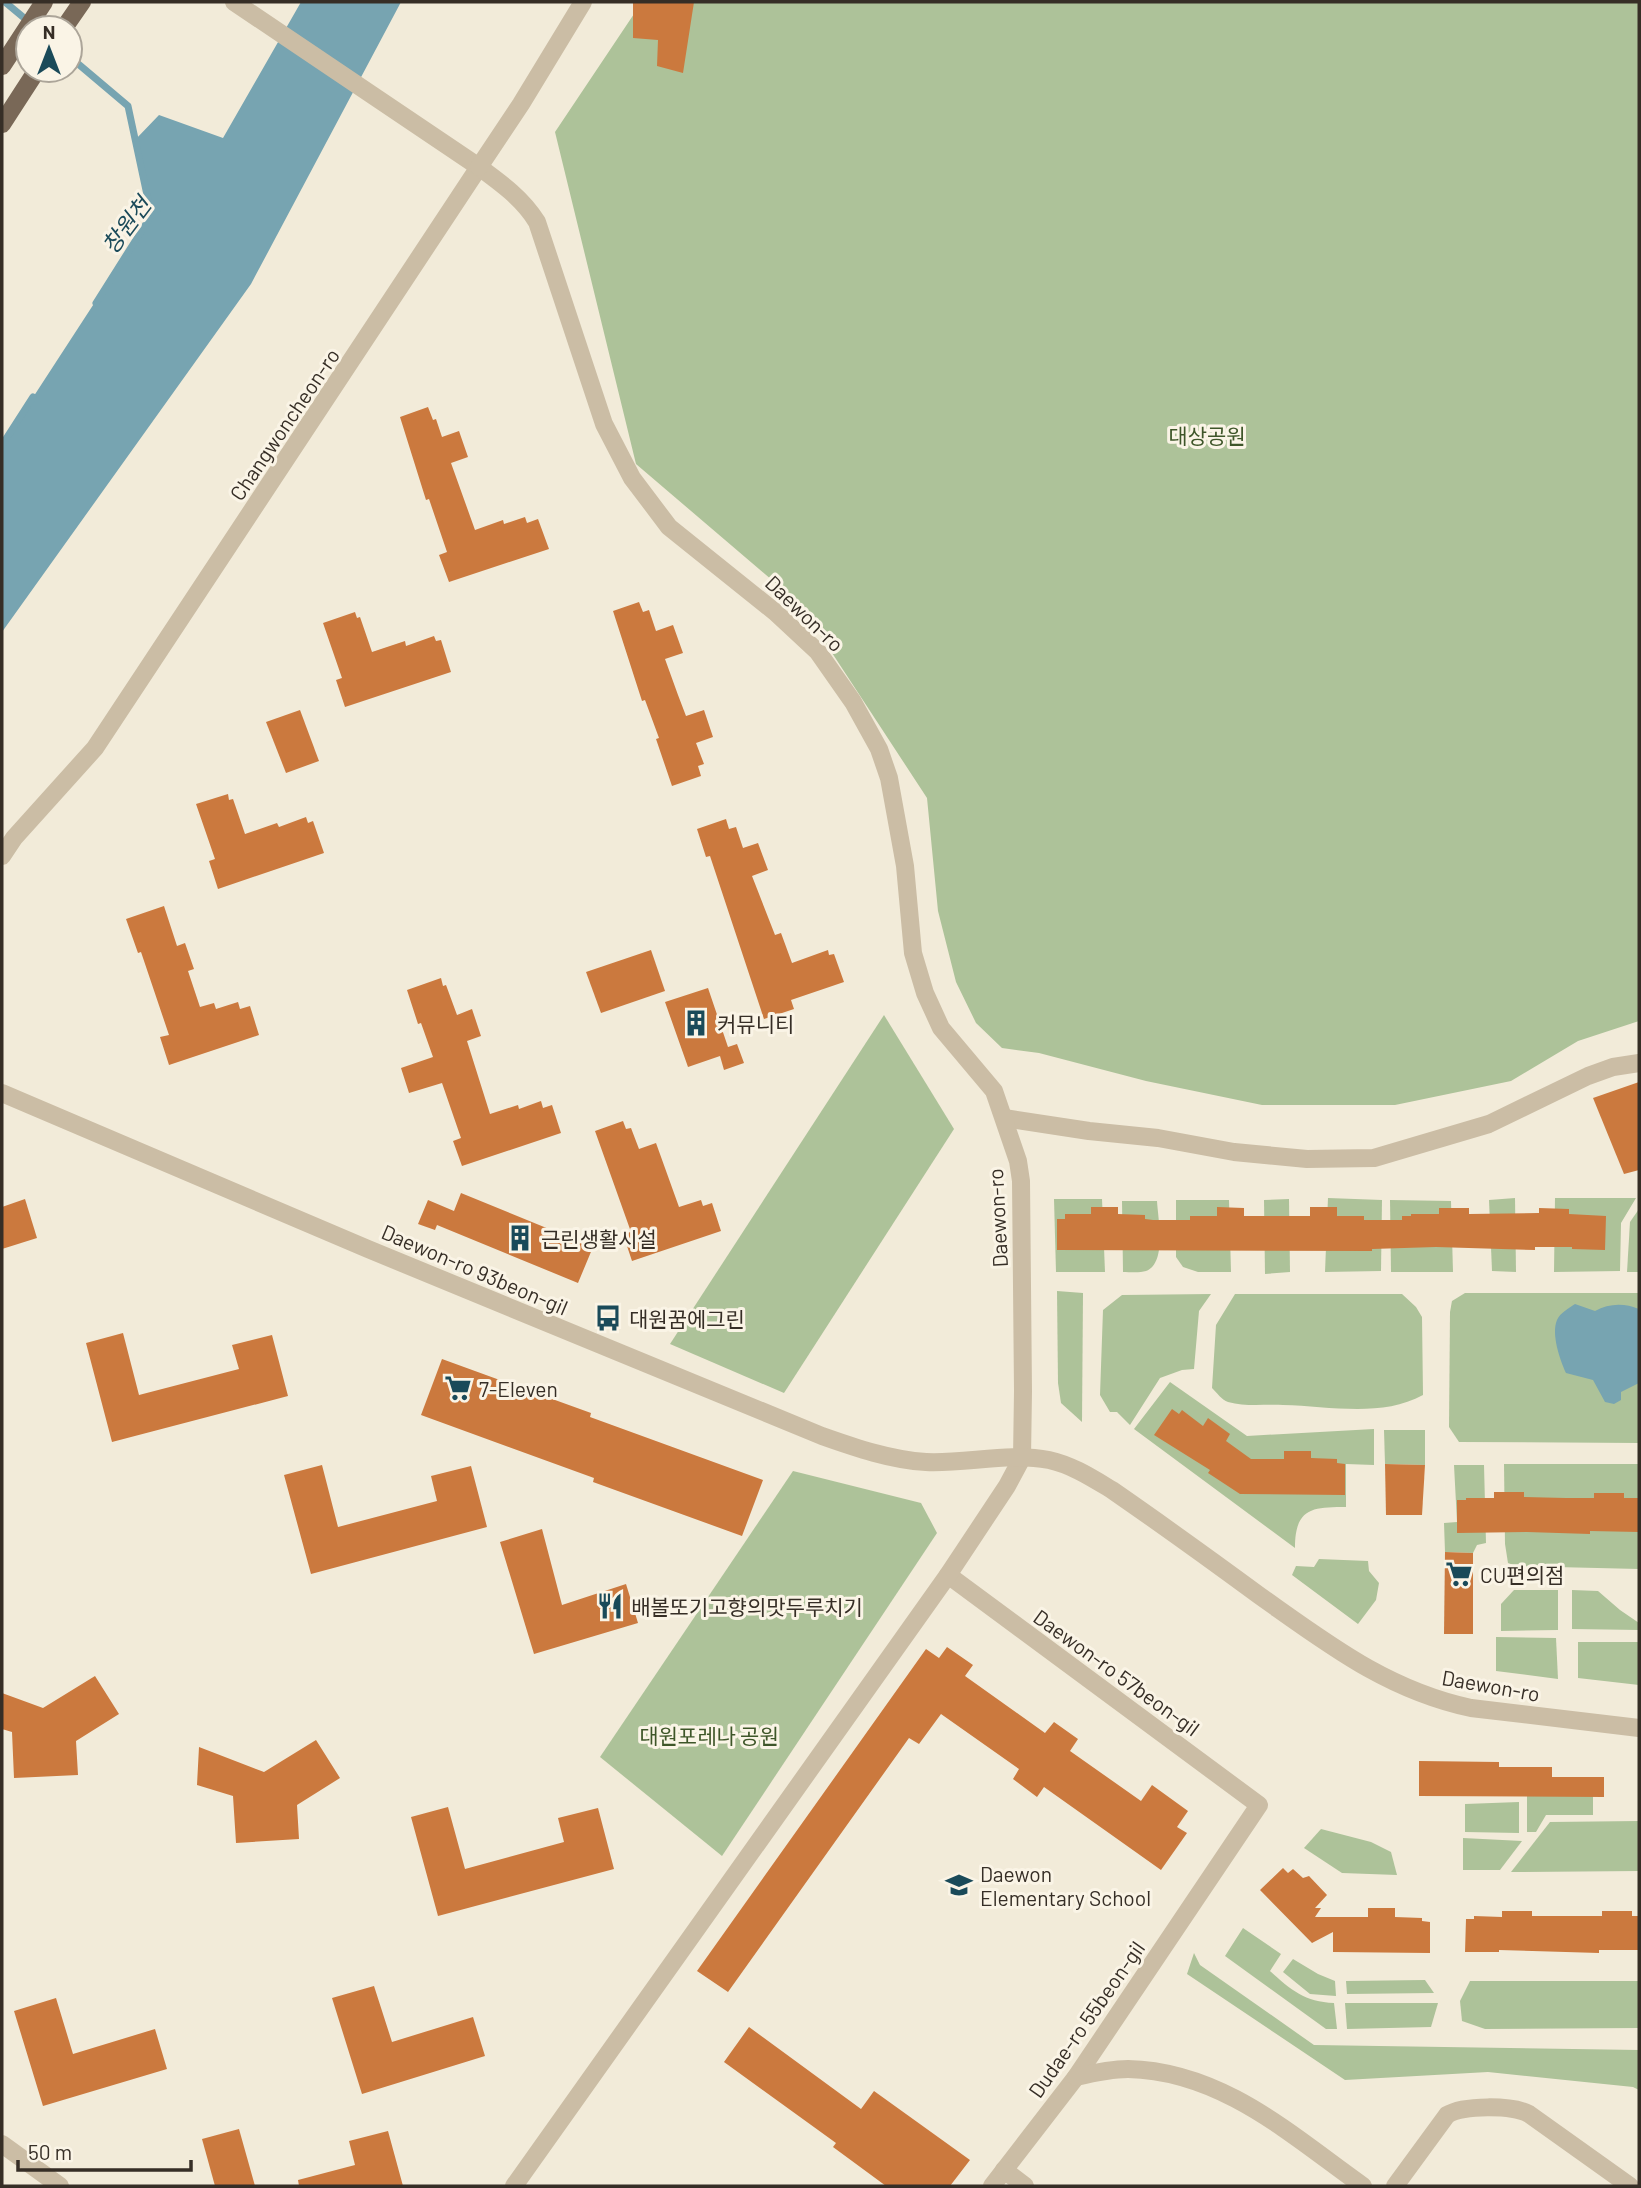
<svg xmlns="http://www.w3.org/2000/svg" width="1641" height="2188" viewBox="0 0 1641 2188" font-family="Barlow,'Noto Sans KR',sans-serif">
	<style>
		.green { fill: #adc299 }
		.water { fill: #77a4b1 }
		.lines { fill: none; stroke-linecap: round; stroke-linejoin: round }
		.stream { stroke: #77a4b1; stroke-width: 7 }
		.building { fill: #cb793e }
		.minor { stroke: #cbbda5; stroke-width: 18 }
		.tertiary { stroke: #cbbda5; stroke-width: 18 }
		.primary { stroke: #796857; stroke-width: 18 }
		.labels { text-anchor: middle; dominant-baseline: central; stroke-width: 6; stroke-linejoin: round; paint-order: stroke }
		.street-label { font-size: 21px; fill: #362e26; stroke: #faf4e6 }
		.park-label { font-size: 21px; fill: #3e5629; stroke: #faf4e6 }
		.poi-label { font-size: 21px; fill: #362e26; stroke: #faf4e6; text-anchor: start }
		.water-label { font-size: 23px; font-style: italic; fill: #1a4a59; stroke: #faf4e6 }
	</style>
	<rect width="100%" height="100%" fill="#f2ebd9"/>
	<g class="green">
		<path d="M642,2H1639V1021L1578,1041L1511,1081L1395,1105H1262L1146,1081L1039,1053L1002,1048L976,1023L956,982L938,911L927,798L800,604L636,464L555,132Z"/>
		<path d="M884,1015L954,1129L784,1393L670,1344Z"/>
		<path d="M1328,1198L1382,1200L1381,1271L1325,1272Z"/>
		<path d="M1515,1198L1516,1272L1492,1271L1489,1200Z"/>
		<path d="M1555,1198H1636L1621,1223L1620,1271L1554,1272Z"/>
		<path d="M1054,1199H1102L1105,1272H1056Z"/>
		<path d="M1289,1199L1290,1272L1265,1274L1264,1200Z"/>
		<path d="M1176,1200H1229L1231,1272H1198L1183,1267L1176,1257Z"/>
		<path d="M1390,1200L1451,1201L1453,1272H1391Z"/>
		<path d="M1122,1201H1157C1158,1219 1167,1263 1146,1271C1140,1273 1130,1272 1123,1272Z"/>
		<path d="M1639,1209V1272H1627L1630,1222Z"/>
		<path d="M1057,1291L1083,1293L1082,1422L1061,1403L1058,1383Z"/>
		<path d="M1465,1293H1639V1443L1459,1442L1449,1427L1450,1312L1452,1301Z"/>
		<path d="M1211,1294L1199,1311L1194,1369L1182,1370L1160,1378L1130,1425L1117,1412H1110L1100,1395L1103,1310L1122,1295Z"/>
		<path d="M1235,1294H1402L1416,1307L1422,1317L1423,1395C1381,1418 1329,1406 1283,1405C1265,1404 1246,1407 1228,1402C1222,1400 1217,1393 1212,1388L1216,1325Z"/>
		<path d="M1170,1382L1247,1436L1374,1429V1465L1346,1464V1507C1312,1507 1295,1508 1295,1548L1134,1429Z"/>
		<path d="M1384,1430H1425V1465L1385,1464Z"/>
		<path d="M1504,1464H1639V1569L1516,1566L1508,1563L1505,1544Z"/>
		<path d="M1454,1465H1484L1486,1543L1477,1545L1473,1553L1445,1552L1444,1523L1457,1522Z"/>
		<path d="M793,1471L921,1503L937,1533L722,1856L600,1757Z"/>
		<path d="M1319,1559L1368,1561L1369,1571L1379,1583L1376,1600L1358,1624L1292,1575L1296,1566L1314,1567Z"/>
		<path d="M1514,1590H1558V1630L1501,1631V1604Z"/>
		<path d="M1572,1590L1598,1591L1620,1610L1639,1623V1630L1572,1629Z"/>
		<path d="M1496,1637L1556,1638L1558,1679L1496,1671Z"/>
		<path d="M1578,1642H1639V1685L1578,1678Z"/>
		<path d="M1527,1779L1593,1789V1815H1546L1536,1832H1527Z"/>
		<path d="M1519,1802V1833L1465,1832V1804Z"/>
		<path d="M1639,1821V1871L1511,1872L1550,1822Z"/>
		<path d="M1321,1829L1371,1842L1391,1852L1397,1875L1342,1873L1304,1848Z"/>
		<path d="M1463,1838L1522,1841L1500,1870H1463Z"/>
		<path d="M1243,1928L1281,1954L1270,1971C1291,1990 1305,2002 1334,2003L1337,2029H1326L1225,1956Z"/>
		<path d="M1194,1953L1200,1965L1314,2045L1639,2050V2090L1633,2087L1488,2072L1345,2080L1187,1974Z"/>
		<path d="M1293,1959L1318,1974L1335,1981L1336,1996L1310,1994L1283,1972Z"/>
		<path d="M1425,1980L1434,1993L1347,1994L1346,1981Z"/>
		<path d="M1470,1981H1639V2028L1485,2029L1462,2021L1460,2001Z"/>
		<path d="M1345,2003H1438L1431,2027L1347,2029Z"/>
	</g>
	<g class="water">
		<path d="M301,2H401L251,284L2,632V445L151,216L135,140L159,115L223,138Z"/>
		<path d="M1575,1304L1595,1311C1609,1303 1625,1303 1639,1309V1383L1621,1392V1400L1614,1404L1605,1402L1593,1380L1566,1373C1560,1360 1551,1334 1557,1320C1560,1313 1569,1308 1575,1304Z"/>
	</g>
	<g class="lines">
		<g class="stream">
			<path d="M5,2L29,22"/>
			<path d="M70,57L128,106L150,209"/>
			<path d="M96,303L151,216L157,211"/>
			<path d="M2,445L33,397"/>
		</g>
	</g>
	<g class="building">
		<path d="M633,2H694L683,73L657,66L658,40L633,38Z"/>
		<path d="M428,407L433,420L436,419L442,437L459,431L468,457L451,463L475,530L503,520L504,524L525,517L527,523L538,519L549,549L449,582L439,555L447,552L429,499L426,500L400,417Z"/>
		<path d="M639,602L643,612L649,610L656,631L673,625L683,653L665,659L678,695L686,716L704,710L713,737L696,743L704,764L698,766L701,776L672,786L656,739L659,738L645,700L642,701L613,611Z"/>
		<path d="M355,612L357,618L360,617L372,652L405,641L406,646L434,636L436,641L441,640L451,672L345,707L336,680L342,678L323,623Z"/>
		<path d="M300,710L319,761L286,773L266,722Z"/>
		<path d="M228,794L229,800L233,799L245,834L277,823L279,827L306,817L308,823L313,821L324,853L218,889L209,861L215,859L196,804Z"/>
		<path d="M726,819L729,829L736,827L743,848L758,843L768,870L752,876L775,935L781,933L792,963L828,950L829,955L834,954L844,982L791,1000L794,1009L764,1019L710,856L706,857L697,829Z"/>
		<path d="M164,906L177,946L185,943L194,969L188,971L200,1007L214,1003L216,1009L238,1002L240,1009L250,1006L259,1035L169,1065L160,1037L169,1035L141,952L138,953L126,919Z"/>
		<path d="M651,950L665,991L601,1013L586,972Z"/>
		<path d="M441,978L443,986L446,985L457,1015L472,1009L481,1036L467,1041L490,1114L518,1105L519,1109L541,1101L543,1108L552,1105L561,1133L462,1166L453,1141L461,1138L442,1083L409,1093L401,1068L433,1057L421,1023L418,1024L407,990Z"/>
		<path d="M708,988L728,1047L737,1044L744,1063L724,1070L720,1056L688,1067L665,1002Z"/>
		<path d="M1639,1082V1170L1624,1174L1593,1098Z"/>
		<path d="M623,1121L626,1129L631,1128L639,1149L656,1143L679,1207L701,1200L703,1206L712,1203L721,1231L632,1261L623,1234L631,1232L595,1131Z"/>
		<path d="M461,1193L593,1247L578,1283L437,1225L435,1230L418,1224L428,1200L454,1211Z"/>
		<path d="M25,1199L37,1238L2,1249V1207Z"/>
		<path d="M1091,1207H1118V1214L1145,1215V1219L1153,1220H1190V1216H1217V1207L1244,1208V1216H1310V1207H1337V1216H1364V1220H1402V1216H1411V1214H1439V1208H1469V1214L1539,1213V1208L1569,1209V1214L1606,1216L1605,1250L1572,1249V1247H1535V1250L1436,1247L1372,1249V1251L1057,1250V1219H1065V1214H1091Z"/>
		<path d="M123,1333L139,1395L239,1369L232,1345L272,1335L288,1396L112,1442L86,1343Z"/>
		<path d="M442,1359L591,1413L590,1417L763,1480L742,1536L593,1482L594,1478L421,1415Z"/>
		<path d="M1172,1409L1179,1414L1182,1410L1203,1426L1208,1418L1230,1434L1226,1441L1251,1459H1284V1451H1311V1458L1337,1459V1463L1345,1464V1495L1240,1494L1208,1473L1210,1470L1154,1435Z"/>
		<path d="M1385,1464L1425,1465L1422,1515H1386Z"/>
		<path d="M322,1465L338,1527L437,1501L431,1476L471,1466L487,1527L311,1574L284,1475Z"/>
		<path d="M1494,1492H1524V1497L1566,1498H1594V1493H1624V1498H1639V1532L1590,1531V1534L1527,1532L1457,1533V1500H1466V1498H1494Z"/>
		<path d="M542,1529L562,1605L626,1584L638,1623L534,1654L500,1542Z"/>
		<path d="M1445,1552L1473,1553V1634H1444Z"/>
		<path d="M947,1647L973,1665L965,1676L1045,1733L1054,1722L1078,1739L1070,1751L1141,1801L1152,1785L1188,1811L1177,1827L1187,1833L1161,1870L1044,1787L1037,1797L1013,1779L1019,1769L941,1714L919,1744L909,1738L728,1992L697,1971L926,1649L939,1658Z"/>
		<path d="M95,1676L119,1714L76,1741L78,1775L14,1778L12,1732L2,1729V1693L43,1708Z"/>
		<path d="M316,1740L340,1778L297,1805L299,1839L236,1843L233,1796L197,1785L199,1747L264,1772Z"/>
		<path d="M1419,1761L1499,1762V1767H1552V1777H1604V1797L1419,1796Z"/>
		<path d="M448,1807L465,1869L564,1842L558,1818L598,1808L614,1869L438,1916L411,1817Z"/>
		<path d="M1283,1868L1288,1873L1293,1869L1303,1878L1309,1876L1327,1895L1315,1908H1321L1315,1917H1368V1908H1395V1917L1422,1918V1921L1430,1922V1953L1333,1952V1932L1312,1943L1260,1890Z"/>
		<path d="M1502,1911H1532V1916H1602V1911H1632V1916H1639V1950H1599V1953L1499,1950V1952H1465L1466,1919H1474V1916L1502,1917Z"/>
		<path d="M374,1986L392,2042L473,2017L485,2056L362,2094L332,1998Z"/>
		<path d="M56,1998L73,2054L155,2029L167,2069L43,2106L14,2011Z"/>
		<path d="M749,2027L861,2109L874,2091L970,2160L950,2186H886L833,2147L836,2143L724,2062Z"/>
		<path d="M239,2129L255,2186H215L202,2139Z"/>
		<path d="M388,2131L403,2186H299L298,2180L355,2165L349,2141Z"/>
	</g>
	<g class="lines">
		<g class="minor">
			<path d="M2,856L14,838L95,748L479,167"/>
			<path d="M1004,1118L1089,1131L1158,1138L1234,1152L1307,1159L1374,1158L1489,1124L1588,1076L1613,1067L1639,1063"/>
			<path d="M948,1575L1259,1805L1076,2077L992,2186"/>
			<path d="M1076,2077C1093,2073 1111,2069 1128,2069C1222,2071 1291,2135 1363,2186"/>
			<path d="M1004,2170L1025,2186"/>
			<path d="M514,2186L948,1575L1007,1486L1022,1458"/>
			<path d="M1395,2186L1447,2115C1463,2105 1512,2105 1529,2114L1630,2186"/>
		</g>
		<g class="tertiary">
			<path d="M234,2L479,167C501,183 523,199 537,222L604,424L632,478L669,527L775,612L818,652L853,702L879,749L889,778L905,866L913,953L925,993L941,1028L994,1091L1018,1161L1021,1181L1023,1391L1022,1458"/>
			<path d="M479,167L521,104L583,2"/>
			<path d="M2,1093L368,1249L822,1436C856,1448 891,1460 926,1462C966,1464 1009,1452 1049,1460C1072,1465 1092,1478 1112,1490C1161,1524 1211,1560 1260,1596C1328,1644 1387,1690 1471,1708L1639,1728"/>
			<path d="M2,2144L60,2186"/>
		</g>
		<g class="primary">
			<path d="M64,28L82,2"/>
			<path d="M2,66L44,2"/>
			<path d="M2,124L37,70"/>
		</g>
	</g>
	<defs>
		<g id="building-bare" transform="scale(2.1)"><path d="M-4-6H4V6H1V3H-1V6H-4ZM-2.5-4.3h1.7v1.8h-1.7ZM.8-4.3h1.7v1.8H.8ZM-2.5-1h1.7V.8h-1.7ZM.8-1h1.7V.8H.8Z" fill="#1a4a59" stroke="#faf4e6" stroke-width="2.5" paint-order="stroke"/></g>
		<g id="bus-bare" transform="scale(2.1)"><path d="M-5-6H5V4H4V6H2V4H-2V6H-4V4H-5ZM-3.5-4V0h7V-4ZM-3.5 1.2v1.5H-2V1.2ZM2 1.2v1.5H3.5V1.2Z" fill="#1a4a59" stroke="#faf4e6" stroke-width="2.5" paint-order="stroke"/></g>
		<g id="supermarket-bare" transform="scale(2.1)"><path d="M-6-5.5h2.5l.6 2H6L4.5 2H-2.5L-4.4-4H-6ZM-1.5 3.2a1.3 1.3 0 1 0 .1 0ZM3 3.2a1.3 1.3 0 1 0 .1 0Z" fill="#1a4a59" stroke="#faf4e6" stroke-width="2.5" paint-order="stroke"/></g>
		<g id="restaurant-bare" transform="scale(2.1)"><path d="M-5-6h1v4h1v-4h1v4h1v-4h1v5L-1.5 .5V6h-2V.5L-5-1ZM5-6V6H3V1.5H1.5Q1.5-4 5-6Z" fill="#1a4a59" stroke="#faf4e6" stroke-width="2.5" paint-order="stroke"/></g>
		<g id="school-bare" transform="scale(2.1)"><path d="M0-5L7-2L0 1L-7-2ZM-4 1L0 2.5L4 1V4Q0 6-4 4Z" fill="#1a4a59" stroke="#faf4e6" stroke-width="2.5" paint-order="stroke"/></g>
	</defs>
	<g fill-rule="evenodd">
		<use href="#building-bare" x="696" y="1023"/>
		<use href="#building-bare" x="520" y="1238"/>
		<use href="#bus-bare" x="608" y="1318"/>
		<use href="#supermarket-bare" x="458" y="1388"/>
		<use href="#supermarket-bare" x="1459" y="1574"/>
		<use href="#restaurant-bare" x="610" y="1606"/>
		<use href="#school-bare" x="959" y="1885"/>
	</g>
	<g class="labels">
		<g class="street-label">
			<text transform="translate(284 424) rotate(-56)">Changwoncheon-ro</text>
			<text transform="translate(805 613) rotate(44)">Daewon-ro</text>
			<text transform="translate(997 1218) rotate(-93)">Daewon-ro</text>
			<text transform="translate(475 1269) rotate(23)">Daewon-ro 93beon-gil</text>
			<text transform="translate(1117 1672) rotate(36)">Daewon-ro 57beon-gil</text>
			<text transform="translate(1491 1685) rotate(10)">Daewon-ro</text>
			<text transform="translate(1086 2019) rotate(-55)">Dudae-ro 55beon-gil</text>
		</g>
		<g class="park-label">
			<text x="1207" y="435">대상공원</text>
			<text x="709" y="1735">대원포레나 공원</text>
		</g>
		<g class="poi-label">
			<text x="717" y="1023">커뮤니티</text>
			<text x="541" y="1238">근린생활시설</text>
			<text x="629" y="1318">대원꿈에그린</text>
			<text x="479" y="1388">7-Eleven</text>
			<text x="1480" y="1574">CU편의점</text>
			<text x="631" y="1606">배볼또기고향의맛두루치기</text>
			<text x="980" y="1873">Daewon<tspan x="980" dy="24">Elementary School</tspan></text>
		</g>
		<g class="water-label">
			<text transform="translate(126 225) rotate(-53)">창원천</text>
		</g>
	</g>
	<rect width="1641" height="2188" fill="none" stroke="#362e26" stroke-width="7"/>
	<g transform="translate(49 49)"><circle r="33" fill="#faf4e6" stroke="#aca599" stroke-width="2"/>
	<path d="M0-5L12 26L0 18L-12 26Z" fill="#1a4a59"/>
	<text y="-10" font-size="19" font-weight="bold" text-anchor="middle" fill="#362e26">N</text>
	</g>
	<path d="M18 2160v10h173v-10" fill="none" stroke="#362e26" stroke-width="3.5"/>
	<text x="28" y="2160" font-size="21" fill="#362e26" stroke="#faf4e6" stroke-width="5" paint-order="stroke">50 m</text>
</svg>
